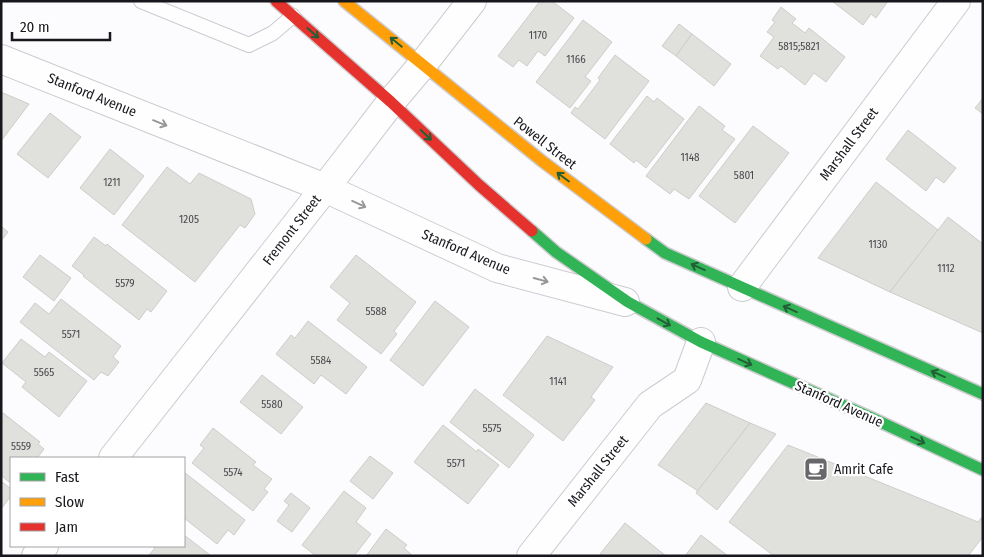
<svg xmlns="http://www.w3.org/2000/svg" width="984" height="557" viewBox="0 0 984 557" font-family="'Fira Sans Condensed',sans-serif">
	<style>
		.building { fill: #e0e0dd; stroke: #cdcdca }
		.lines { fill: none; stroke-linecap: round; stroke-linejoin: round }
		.lane-casing { stroke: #cccbcf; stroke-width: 16 }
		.street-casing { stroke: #cccbcf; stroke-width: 30 }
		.fast-casing { stroke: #cccbcf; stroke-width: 14 }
		.slow-casing { stroke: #cccbcf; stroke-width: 14 }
		.jam-casing { stroke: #cccbcf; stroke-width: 14 }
		.lane { stroke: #fffeff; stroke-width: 14 }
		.street { stroke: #fffeff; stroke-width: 28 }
		.fast { stroke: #30b455; stroke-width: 11 }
		.slow { stroke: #ff9f0a; stroke-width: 11 }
		.jam { stroke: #e5322d; stroke-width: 11 }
		.oneway { stroke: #235e36 }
		.oneway2 { stroke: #979699 }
		.labels { text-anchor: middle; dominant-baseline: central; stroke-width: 4.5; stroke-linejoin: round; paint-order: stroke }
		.number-label { font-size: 11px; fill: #4a494d }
		.street-label { font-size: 14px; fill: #18171d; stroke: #fff }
		.poi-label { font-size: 14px; fill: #18171d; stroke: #fff; text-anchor: start }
	</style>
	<rect width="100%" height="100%" fill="#fcfbfd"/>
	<g class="building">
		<path d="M540,1H552L574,18L545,56L538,51L527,66L519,60L513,67L498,56Z"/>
		<path d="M832,1H888L876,18L871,14L863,25Z"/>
		<path d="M781,7L796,19L792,23L805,33L809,28L845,57L826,82L814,73L805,85L781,66L778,69L760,56L774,37L767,32L775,22L772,20Z"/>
		<path d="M583,20L612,42L585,77L591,81L570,108L536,82Z"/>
		<path d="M679,24L692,34L676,56L662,46Z"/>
		<path d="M692,34L731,64L714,86L676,56Z"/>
		<path d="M615,55L649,81L605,139L571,113L575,107L578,109L600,80L598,78Z"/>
		<path d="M1,92L29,104L1,141Z"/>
		<path d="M647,96L654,102L657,98L684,119L646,168L636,160L634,163L610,144Z"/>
		<path d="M983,98V114L975,108Z"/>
		<path d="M699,106L725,126L722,130L735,139L689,199L674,189L670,194L646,176Z"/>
		<path d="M50,113L81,137L48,178L17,154Z"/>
		<path d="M753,126L789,153L735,223L699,196Z"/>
		<path d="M908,130L956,168L944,183L936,177L926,191L886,159Z"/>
		<path d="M110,149L144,176L114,215L80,188Z"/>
		<path d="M167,167L190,184L199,173L251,199L255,214L245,228L240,225L195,282L122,225Z"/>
		<path d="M876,182L938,230L890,292L818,258Z"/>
		<path d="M948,217L983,244V333L890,292Z"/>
		<path d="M1,226L8,232L1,241Z"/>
		<path d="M94,237L106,246L107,244L167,291L151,312L147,309L139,320L83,276L84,275L72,266Z"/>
		<path d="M40,255L71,278L54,301L23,277Z"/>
		<path d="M356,255L416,302L394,331L397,334L381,354L337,320L350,303L330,287Z"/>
		<path d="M61,299L121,346L113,357L119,362L108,376L101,372L94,380L20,322L35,303L49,314Z"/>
		<path d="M435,301L469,327L423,386L390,360Z"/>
		<path d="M308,321L367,367L346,394L321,375L314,384L276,354L291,335L295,338Z"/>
		<path d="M547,336L613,367L591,397L595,400L563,441L503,395Z"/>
		<path d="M21,339L45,357L49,352L87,381L59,417L22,387L26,382L2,363Z"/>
		<path d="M262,375L303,407L281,434L240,402Z"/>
		<path d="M475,389L534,435L509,468L450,422Z"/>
		<path d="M706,403L750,423L698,491L658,465Z"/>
		<path d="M3,413L40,442L38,444L44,449L37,458H11V479L9,482L1,475V415Z"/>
		<path d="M750,423L776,434L717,510L696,493Z"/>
		<path d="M443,425L477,452L478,449L499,465L468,504L414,462Z"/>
		<path d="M213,428L256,462L253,465L272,479L264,489L268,492L253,511L192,463L204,448L200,445Z"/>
		<path d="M788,445L978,522L982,517L983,539L982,538L968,556H774L729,522Z"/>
		<path d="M370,456L393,473L373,499L350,481Z"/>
		<path d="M184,472L245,520L234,535L228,530L217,544L184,518Z"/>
		<path d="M1,481L11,489V496L1,509Z"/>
		<path d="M344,491L366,508L356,522L371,534L354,556H316L302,545Z"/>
		<path d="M291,493L310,508L292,532L277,521L289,505L284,501Z"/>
		<path d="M625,523L666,556H603L600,554Z"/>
		<path d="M386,529L407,545L404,548L413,556H366Z"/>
		<path d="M184,535L210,555L209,556L149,555L155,548L152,546H184Z"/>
		<path d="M701,535L728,556H685Z"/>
	</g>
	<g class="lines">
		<g class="lane-casing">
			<path id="lane" d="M141,1L249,45L273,33L293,16"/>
		</g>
		<g class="street-casing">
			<g id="street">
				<path d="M1,59L325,188L497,268L625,302"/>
				<path d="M742,287L956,1"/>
				<path d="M113,458L325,188L391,102L423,64L472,1"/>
				<path d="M36,556L44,546"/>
				<path d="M531,556L650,405L687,380L701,342"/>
			</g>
		</g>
		<g class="fast-casing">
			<g id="fast">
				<path d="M532,231L556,252L628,302L701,342L874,419L983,470"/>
				<path d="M646,239L665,253L983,394"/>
			</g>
		</g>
		<g class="slow-casing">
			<path id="slow" d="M344,1L542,161L646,239"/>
		</g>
		<g class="jam-casing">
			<path id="jam" d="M276,1L391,102L479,185L532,231"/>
		</g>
		<use href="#lane" class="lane"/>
		<use href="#street" class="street"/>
		<use href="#fast" class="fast"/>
		<use href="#slow" class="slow"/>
		<use href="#jam" class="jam"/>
	</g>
	<defs><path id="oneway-shaft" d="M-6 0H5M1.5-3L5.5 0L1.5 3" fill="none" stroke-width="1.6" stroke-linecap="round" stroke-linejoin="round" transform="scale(1.25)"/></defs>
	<g class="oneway">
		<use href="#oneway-shaft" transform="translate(313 33) rotate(41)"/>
		<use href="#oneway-shaft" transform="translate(396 42) rotate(-141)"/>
		<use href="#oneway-shaft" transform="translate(426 135) rotate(44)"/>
		<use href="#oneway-shaft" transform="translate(563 177) rotate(-143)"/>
		<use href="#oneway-shaft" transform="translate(698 267) rotate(-156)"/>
		<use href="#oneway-shaft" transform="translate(790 309) rotate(-156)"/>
		<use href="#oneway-shaft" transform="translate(664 322) rotate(29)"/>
		<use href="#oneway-shaft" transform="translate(745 362) rotate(24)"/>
		<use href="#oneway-shaft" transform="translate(938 374) rotate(-156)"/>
		<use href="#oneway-shaft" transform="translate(918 440) rotate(25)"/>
	</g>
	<g class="oneway2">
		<use href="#oneway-shaft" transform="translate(160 123) rotate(22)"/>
		<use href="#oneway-shaft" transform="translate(359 204) rotate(25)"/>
		<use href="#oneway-shaft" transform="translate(541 280) rotate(15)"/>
	</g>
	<defs>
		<g id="cafe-square" transform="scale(1.25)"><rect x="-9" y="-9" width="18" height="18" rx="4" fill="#68676b" stroke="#fff"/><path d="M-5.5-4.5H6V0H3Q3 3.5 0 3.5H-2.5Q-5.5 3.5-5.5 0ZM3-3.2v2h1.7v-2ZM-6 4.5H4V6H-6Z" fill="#fff"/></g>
	</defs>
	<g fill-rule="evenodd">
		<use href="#cafe-square" x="816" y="469"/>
	</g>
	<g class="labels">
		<g class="number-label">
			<text x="538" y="35">1170</text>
			<text x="799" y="46">5815;5821</text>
			<text x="576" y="59">1166</text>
			<text x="690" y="157">1148</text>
			<text x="744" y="175">5801</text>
			<text x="112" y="182">1211</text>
			<text x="189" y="219">1205</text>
			<text x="878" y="244">1130</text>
			<text x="946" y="268">1112</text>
			<text x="125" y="283">5579</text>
			<text x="376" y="311">5588</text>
			<text x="71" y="334">5571</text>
			<text x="321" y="360">5584</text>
			<text x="44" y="372">5565</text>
			<text x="558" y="381">1141</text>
			<text x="272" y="404">5580</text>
			<text x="492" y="428">5575</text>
			<text x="21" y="446">5559</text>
			<text x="456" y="463">5571</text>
			<text x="233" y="472">5574</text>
		</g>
		<g class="street-label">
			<text transform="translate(92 95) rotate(22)">Stanford Avenue</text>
			<text transform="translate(545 143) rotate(38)">Powell Street</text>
			<text transform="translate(849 144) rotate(-53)">Marshall Street</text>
			<text transform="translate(292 230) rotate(-52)">Fremont Street</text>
			<text transform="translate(466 252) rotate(23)">Stanford Avenue</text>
			<text transform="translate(839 404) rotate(24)">Stanford Avenue</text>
			<text transform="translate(598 471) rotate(-51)">Marshall Street</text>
		</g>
		<g class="poi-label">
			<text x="834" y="469">Amrit Cafe</text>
		</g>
	</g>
	<rect width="984" height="557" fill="none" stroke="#18171d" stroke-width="5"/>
	<rect x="10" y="457" width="175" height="90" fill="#ffffff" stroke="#a3a2a5"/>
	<rect x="20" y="473" width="25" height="8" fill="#30b455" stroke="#a3a2a5"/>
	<text x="55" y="482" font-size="15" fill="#18171d">Fast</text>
	<rect x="20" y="498" width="25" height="8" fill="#ff9f0a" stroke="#a3a2a5"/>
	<text x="55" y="507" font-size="15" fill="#18171d">Slow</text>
	<rect x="20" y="523" width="25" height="8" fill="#e5322d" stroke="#a3a2a5"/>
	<text x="55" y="532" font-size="15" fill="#18171d">Jam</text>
	<path d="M12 32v8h98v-8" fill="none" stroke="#18171d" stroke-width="2.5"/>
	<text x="20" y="32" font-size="15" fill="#18171d" stroke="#ffffff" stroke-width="4" paint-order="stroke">20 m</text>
</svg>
